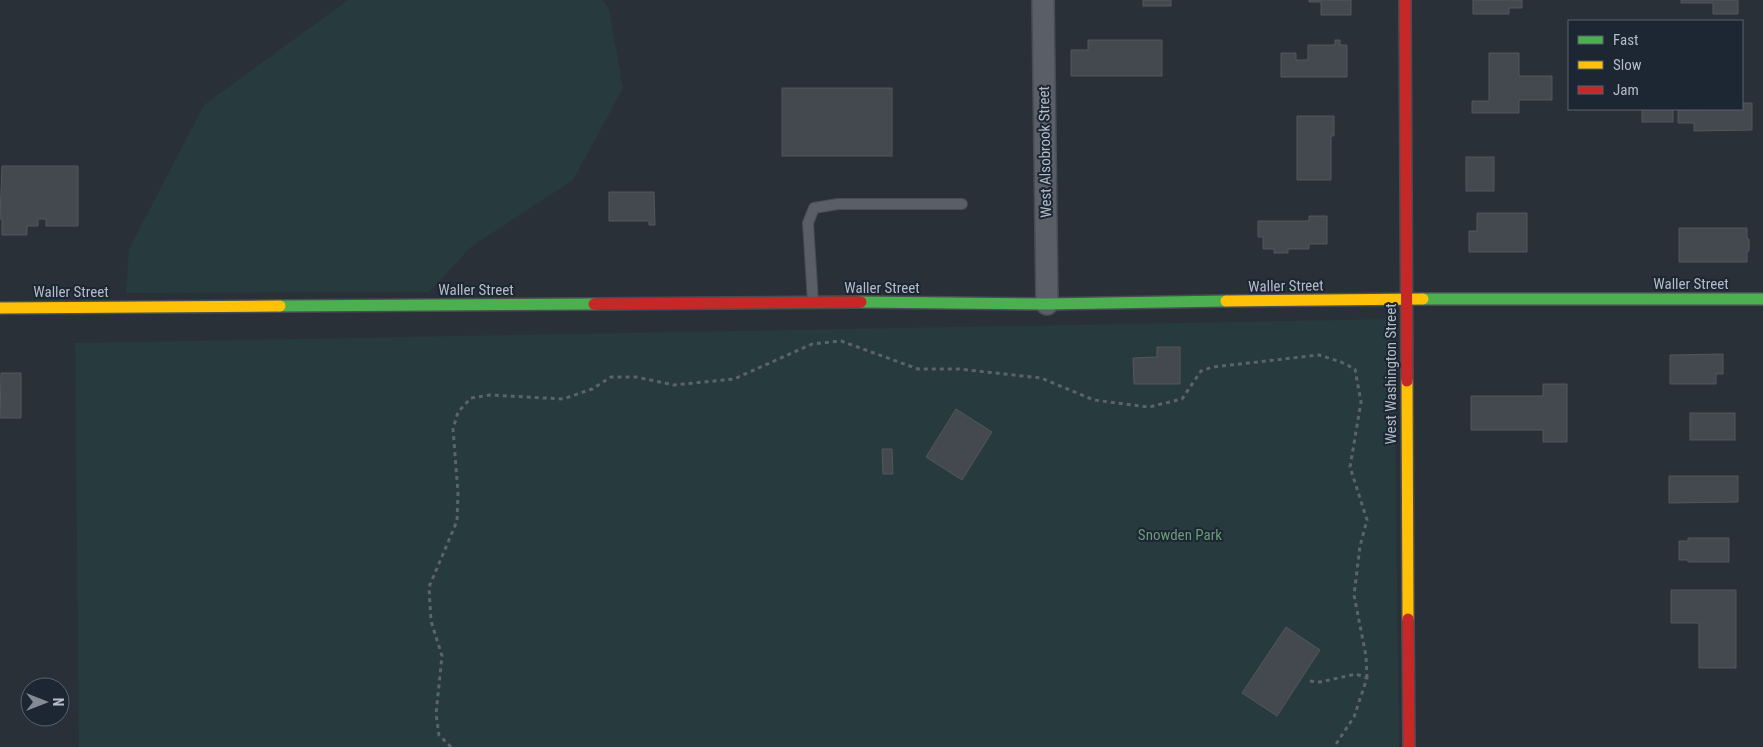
<svg xmlns="http://www.w3.org/2000/svg" width="1763" height="747" viewBox="0 0 1763 747" font-family="'Roboto Condensed',sans-serif">
	<style>
		.green { fill: #273a3e }
		.building { fill: #444950; stroke: #52575f }
		.lines { fill: none; stroke-linecap: round; stroke-linejoin: round }
		.lane-casing { stroke: #484c53; stroke-width: 12 }
		.street-casing { stroke: #484c53; stroke-width: 24 }
		.fast-casing { stroke: #484c53; stroke-width: 14 }
		.slow-casing { stroke: #484c53; stroke-width: 14 }
		.jam-casing { stroke: #484c53; stroke-width: 14 }
		.path { stroke: #5d636a; stroke-width: 3; stroke-dasharray: 4 4; stroke-linecap: butt }
		.lane { stroke: #5a5e66; stroke-width: 10 }
		.street { stroke: #5a5e66; stroke-width: 21 }
		.fast { stroke: #4caf50; stroke-width: 11 }
		.slow { stroke: #ffc107; stroke-width: 11 }
		.jam { stroke: #c62828; stroke-width: 11 }
		.labels { text-anchor: middle; dominant-baseline: central; stroke-width: 4; stroke-linejoin: round; paint-order: stroke }
		.street-label { font-size: 15px; fill: #b4bcc9; stroke: #1d2633 }
		.park-label { font-size: 15px; fill: #6b9a76; stroke: #1d2633 }
	</style>
	<rect width="100%" height="100%" fill="#2a3038"/>
	<g class="green">
		<path d="M348,0H602L609,9L623,88L573,180L472,246L429,292L126,293L129,249L204,105Z"/>
		<path d="M1394,319L1399,747H79L75,343Z"/>
	</g>
	<g class="building">
		<rect x="1143" y="0" width="28" height="6"/>
		<path d="M1309,0H1351V15H1321V2H1309Z"/>
		<path d="M1473,0H1522V8H1509V14H1473Z"/>
		<path d="M1681,0H1738V14H1713V3H1681Z"/>
		<path d="M1088,40H1162V76H1071V50H1088Z"/>
		<path d="M1335,40H1340V45H1347V77H1281V53H1296V60H1308V45H1335Z"/>
		<path d="M1489,53H1519V76H1552V100H1519V113H1472V101H1489Z"/>
		<rect x="782" y="88" width="110" height="68"/>
		<path d="M1742,103H1752V130L1694,131V123H1678V110L1742,109Z"/>
		<rect x="1642" y="109" width="31" height="13"/>
		<path d="M1297,116H1334V136H1331V180H1297Z"/>
		<rect x="1466" y="157" width="28" height="34"/>
		<path d="M2,166H78V226H46V219H38V226H27V235H2V219H0Z"/>
		<path d="M609,192H654L655,225H649V221H609Z"/>
		<path d="M1477,213H1527V252H1469V231H1477Z"/>
		<path d="M1309,216H1327V244H1309V249H1288V253H1274V249H1263V237H1258V221H1309Z"/>
		<path d="M1679,228H1747V239H1749V251H1747V262H1679Z"/>
		<path d="M1157,347H1180V384H1134L1133,358L1157,357Z"/>
		<path d="M1723,354V374H1716V384H1670V355Z"/>
		<path d="M1,373H21V418H0Z"/>
		<path d="M1543,384H1567V442H1543V430H1471V396H1543Z"/>
		<path d="M956,409L992,432L962,480L926,457Z"/>
		<rect x="1690" y="413" width="45" height="27"/>
		<path d="M882,449H892L893,474H883Z"/>
		<path d="M1669,476H1738V502L1669,503Z"/>
		<path d="M1688,538H1729V562H1688V560H1679V541H1688Z"/>
		<path d="M1671,590H1736V668H1699V623H1671Z"/>
		<path d="M1286,627L1320,650L1277,716L1242,693Z"/>
	</g>
	<g class="lines">
		<g class="lane-casing">
			<path id="lane" d="M813,302L808,223L814,208L838,204H962"/>
		</g>
		<g class="street-casing">
			<path id="street" d="M1043,0L1047,304"/>
		</g>
		<g class="fast-casing">
			<g id="fast">
				<path d="M1423,299H1763"/>
				<path d="M861,302L1047,304L1226,301"/>
				<path d="M280,306L594,304"/>
			</g>
		</g>
		<g class="slow-casing">
			<g id="slow">
				<path d="M1226,301L1423,299"/>
				<path d="M0,308L280,306"/>
				<path d="M1407,381L1408,619"/>
			</g>
		</g>
		<g class="jam-casing">
			<g id="jam">
				<path d="M1405,0L1407,381"/>
				<path d="M594,304L861,302"/>
				<path d="M1408,619L1409,747"/>
			</g>
		</g>
		<g class="path">
			<path d="M1310,681L1320,682L1356,674L1367,678L1354,717L1334,747"/>
			<path d="M451,747L439,735L436,714L442,656L431,621L429,587L457,521L458,493L453,429L458,412L471,398L490,395L563,399L592,389L611,377H636L674,385L734,379L812,344L841,341L918,369H959L1041,378L1094,400L1149,407L1182,399L1201,371L1213,367L1319,355L1341,362L1355,369L1361,402L1350,467L1367,520L1360,546L1354,595L1366,656L1367,678"/>
		</g>
		<use href="#lane" class="lane"/>
		<use href="#street" class="street"/>
		<use href="#fast" class="fast"/>
		<use href="#slow" class="slow"/>
		<use href="#jam" class="jam"/>
	</g>
	<g class="labels">
		<g class="street-label">
			<text transform="translate(1045 152) rotate(-91)">West Alsobrook Street</text>
			<text x="1691" y="284">Waller Street</text>
			<text transform="translate(1286 286) rotate(-1)">Waller Street</text>
			<text x="882" y="288">Waller Street</text>
			<text x="476" y="290">Waller Street</text>
			<text x="71" y="292">Waller Street</text>
			<text transform="translate(1391 374) rotate(-90)">West Washington Street</text>
		</g>
		<g class="park-label">
			<text x="1180" y="535">Snowden Park</text>
		</g>
	</g>
	<rect x="1568" y="20" width="175" height="90" fill="#1d2633" stroke="#59626f"/>
	<rect x="1578" y="36" width="25" height="8" fill="#4caf50" stroke="#59626f"/>
	<text x="1613" y="45" font-size="15" fill="#b4bcc9">Fast</text>
	<rect x="1578" y="61" width="25" height="8" fill="#ffc107" stroke="#59626f"/>
	<text x="1613" y="70" font-size="15" fill="#b4bcc9">Slow</text>
	<rect x="1578" y="86" width="25" height="8" fill="#c62828" stroke="#59626f"/>
	<text x="1613" y="95" font-size="15" fill="#b4bcc9">Jam</text>
	<g transform="translate(45 702) rotate(90)"><circle r="24" fill="#1d2633" stroke="#59626f"/>
	<path d="M0-4L9 19L0 12L-9 19Z" fill="#848b96"/>
	<text y="-8" font-size="14" font-weight="bold" text-anchor="middle" fill="#b4bcc9">N</text>
	</g>
</svg>
